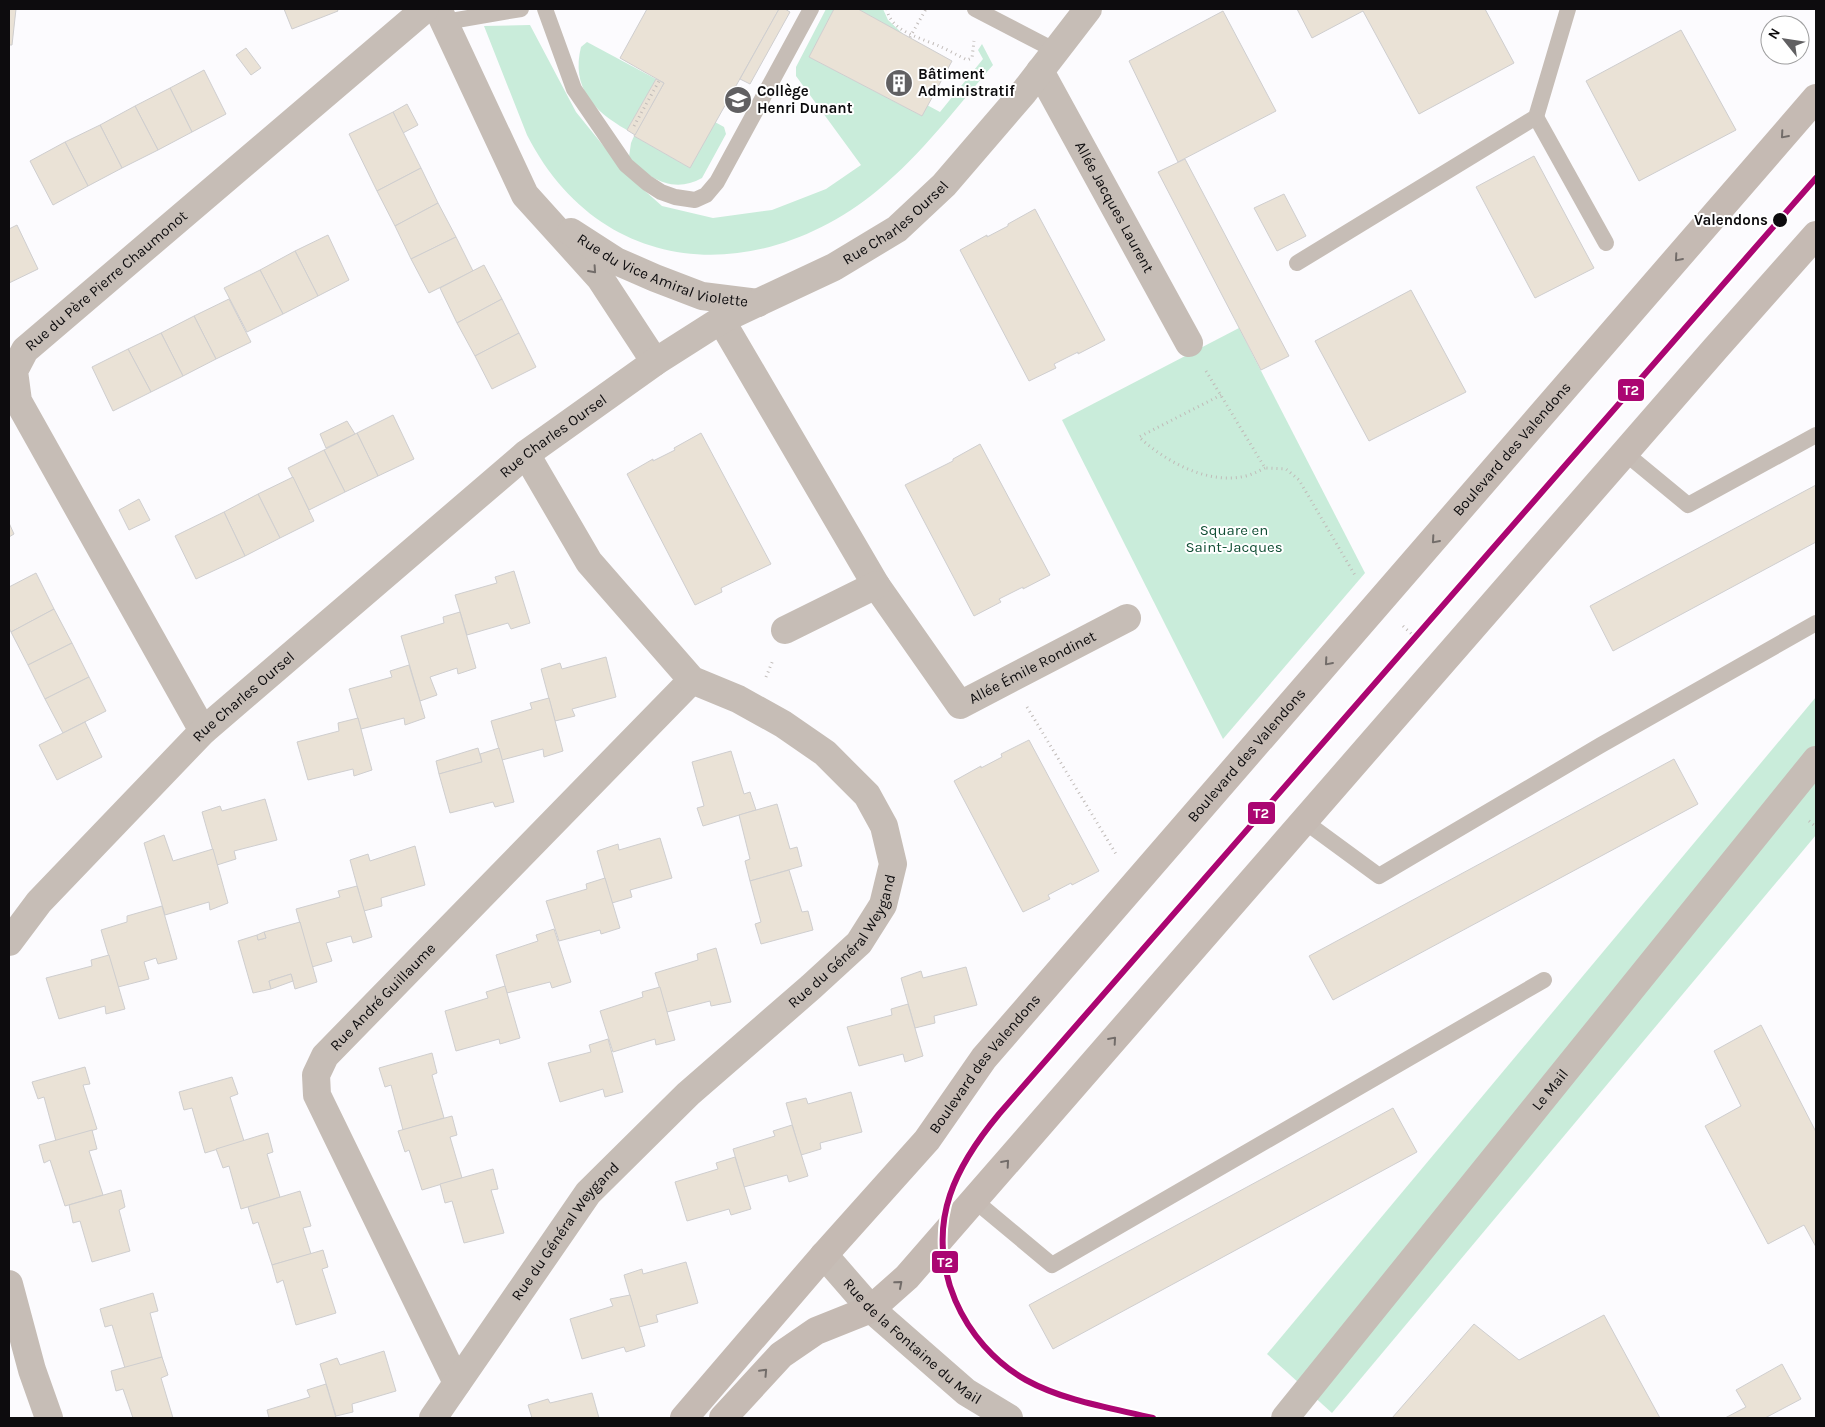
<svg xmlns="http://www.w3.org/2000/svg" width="1825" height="1427" viewBox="0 0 1825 1427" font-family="Karla,sans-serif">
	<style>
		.green { fill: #c9ecda }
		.building { fill: #eae2d6; stroke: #cfcecf }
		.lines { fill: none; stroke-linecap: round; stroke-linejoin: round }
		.path { stroke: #c0bbb8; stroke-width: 3; stroke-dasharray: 1 4; stroke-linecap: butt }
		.lane { stroke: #c6bdb6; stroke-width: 16 }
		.street { stroke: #c6bdb6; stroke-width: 28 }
		.secondary { stroke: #c5bab3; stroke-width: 28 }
		.tram-1-casing { stroke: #fff; stroke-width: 10 }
		.tram-1 { stroke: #ab0672; stroke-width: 6 }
		.oneway { stroke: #726c69 }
		.oneway2 { stroke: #736d6a }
		.stop-dot { fill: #0d0c0e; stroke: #fff; stroke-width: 2 }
		.labels { text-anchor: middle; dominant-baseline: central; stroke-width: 4; stroke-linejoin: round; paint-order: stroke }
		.poi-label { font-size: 15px; font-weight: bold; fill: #0d0c0e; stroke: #fff; text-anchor: start }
		.street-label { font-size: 15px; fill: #0d0c0e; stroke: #fff }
		.stop-label { font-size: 15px; font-weight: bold; fill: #0d0c0e; stroke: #fff; text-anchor: end }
		.park-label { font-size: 15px; fill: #104e34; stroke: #fff }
		.line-badge { stroke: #fff; stroke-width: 2 }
		.badge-label { font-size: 14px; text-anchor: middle; font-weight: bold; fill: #fff }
	</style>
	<rect width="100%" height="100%" fill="#fcfbfe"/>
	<g class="green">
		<path d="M826,9H834L809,57L922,116L927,105L940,112L983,59L978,50L982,44L993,65C956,108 921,155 878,190C760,287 601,280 527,135L484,26L530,25L576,112L627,175L662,206L713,218L772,210L826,189L861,165L796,76V67Z"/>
		<path d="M858,9H883L888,20L903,34Z"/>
		<path d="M587,42L656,79L627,130C593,111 571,87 581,47Z"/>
		<path d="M715,122L724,127L726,134L702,178C674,194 648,179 629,157L631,143L634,136L690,168Z"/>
		<path d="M1239,328L1365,573L1223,739L1062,420Z"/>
		<path d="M1816,697V835L1332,1413L1267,1354Z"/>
	</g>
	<g class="building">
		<path d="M9,9H16L12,45H9Z"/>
		<path d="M284,9H337L338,11L292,29Z"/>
		<path d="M647,9H779L690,168L634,136L664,83L620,58Z"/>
		<path d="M779,9H785L790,12L750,84L740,79Z"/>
		<path d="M834,9H858L952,61L922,116L809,57Z"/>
		<path d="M1297,9H1485L1514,63L1419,114L1363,11L1312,38Z"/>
		<path d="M1223,11L1276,111L1178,162L1129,61Z"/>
		<path d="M1681,30L1736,130L1639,181L1586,81Z"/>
		<path d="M246,48L261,68L251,75L236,55Z"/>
		<path d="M204,70L226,114L192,132L170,88Z"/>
		<path d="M656,79L664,83L635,135L627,130Z"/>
		<path d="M170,88L192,132L158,150L135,106Z"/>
		<path d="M407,104L418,125L403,133L393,112Z"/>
		<path d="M135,106L158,150L122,168L100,125Z"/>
		<path d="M393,112L421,168L377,191L349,134Z"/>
		<path d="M100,125L122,168L88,186L65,142Z"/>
		<path d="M65,142L88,186L53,205L30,161Z"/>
		<path d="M1534,156L1594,268L1535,298L1476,187Z"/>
		<path d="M1185,159L1289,356L1261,370L1158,172Z"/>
		<path d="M421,168L438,203L395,226L377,191Z"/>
		<path d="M1284,194L1306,236L1277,251L1254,208Z"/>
		<path d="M438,203L456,237L411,259L395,226Z"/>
		<path d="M1035,209L1105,340L1078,354V352L1054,364L1056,368L1029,381L960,250L987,235V237L1008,226V224Z"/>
		<path d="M17,225L38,269L9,283V229Z"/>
		<path d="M328,235L349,280L318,296L295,251Z"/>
		<path d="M456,237L473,271L429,293L411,259Z"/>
		<path d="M295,251L318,296L283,314L260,270Z"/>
		<path d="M484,265L502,299L457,323L440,288Z"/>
		<path d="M260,270L283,314L247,332L224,288Z"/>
		<path d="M1411,290L1466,392L1369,441L1315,341Z"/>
		<path d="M229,299L251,342L216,359L194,316Z"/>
		<path d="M502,299L519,333L475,356L457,323Z"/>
		<path d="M194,316L216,359L183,376L161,333Z"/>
		<path d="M161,333L183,376L151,392L128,349Z"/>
		<path d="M519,333L536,367L492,389L475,356Z"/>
		<path d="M128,349L151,392L113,411L92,367Z"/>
		<path d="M393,415L414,459L378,476L357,433Z"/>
		<path d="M347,421L355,434L326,448L320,434Z"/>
		<path d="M357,433L378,476L345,492L324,450Z"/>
		<path d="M701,433L771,564L721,588L722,592L695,605L627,474L653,459V461L675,450L674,448Z"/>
		<path d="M980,444L1050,575L1023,589V587L999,599L1001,602L974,616L905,485L953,461V459Z"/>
		<path d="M324,450L345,492L309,510L288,468Z"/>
		<path d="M293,477L314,521L280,538L258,494Z"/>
		<path d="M1816,485V542L1613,651L1590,606Z"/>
		<path d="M258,494L280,538L245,556L224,512Z"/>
		<path d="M139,499L150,520L129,530L119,510Z"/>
		<path d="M224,512L245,556L196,579L175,536Z"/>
		<path d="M9,523L14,534L9,537Z"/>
		<path d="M514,571L530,623L511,629L508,623L467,635L455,595L497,583L495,577Z"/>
		<path d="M36,573L54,609L11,632L9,628V587Z"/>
		<path d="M54,609L72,643L28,665L11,632Z"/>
		<path d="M460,612L476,668L458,674L457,668L430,677L437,695L420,701L401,636L444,623L443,617Z"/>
		<path d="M72,643L89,677L45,699L28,665Z"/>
		<path d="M606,657L616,697L572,709L575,716L555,721L541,669L560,663L562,669Z"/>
		<path d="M409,665L425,718L405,725L404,718L361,729L349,689L392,677L390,671Z"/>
		<path d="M89,677L106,711L63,733L45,699Z"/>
		<path d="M549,698L563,751L544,757L543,749L502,760L491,721L532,709L530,703Z"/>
		<path d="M358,718L372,770L354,776L353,769L308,780L297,742L339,731L338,723Z"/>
		<path d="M85,722L102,757L57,780L39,745Z"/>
		<path d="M1029,740L1099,871L1072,885L1071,883L1048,895L1050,899L1023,912L954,781L981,766V768L1002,757L1001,754Z"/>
		<path d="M478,748L482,762L439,774L436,761Z"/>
		<path d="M499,748L514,802L495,807L493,802L450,813L439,774L482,762L480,754Z"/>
		<path d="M731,751L744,794L750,792L756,810L703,826L697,808L704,806L692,762Z"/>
		<path d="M1674,759L1698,804L1333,1000L1309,956Z"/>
		<path d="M265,799L277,840L234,851L236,859L217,865L202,812L220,806L222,811Z"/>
		<path d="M777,804L790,849L797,847L802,866L750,881L745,861L750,859L739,815Z"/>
		<path d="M164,835L173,861L213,849L228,903L210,910L209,902L165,915L144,843Z"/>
		<path d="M660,838L672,878L630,890L632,897L612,903L597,851L618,844L619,850Z"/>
		<path d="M415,846L425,885L381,898L382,906L364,911L350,860L368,854L370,861Z"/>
		<path d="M789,870L802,912L808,911L813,930L761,944L755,924L761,922L750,881Z"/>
		<path d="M605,878L620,928L601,934L600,930L559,941L546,901L587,889L586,884Z"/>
		<path d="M357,886L372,937L353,943L351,936L326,943L332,961L312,967L296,909L340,897L338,891Z"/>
		<path d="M162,906L177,959L158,964L156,958L144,962L149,979L118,987L101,930L127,922V916Z"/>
		<path d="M300,922L317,982L295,989L291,974L269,981L271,989L253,993L238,941L257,935L258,940L266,938L264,932Z"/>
		<path d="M554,929L571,982L552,988L550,982L507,993L496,955L538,941L536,935Z"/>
		<path d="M264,932L266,938L258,940L257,935Z"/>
		<path d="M716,948L731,1002L711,1006L710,1001L667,1012L655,973L698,960L697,954Z"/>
		<path d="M109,955L125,1009L106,1014L105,1006L59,1019L46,978L92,966L91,960Z"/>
		<path d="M966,967L977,1005L934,1016L935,1023L915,1028L901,978L921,971L923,978Z"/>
		<path d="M291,974L293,981L271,989L269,981Z"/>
		<path d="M505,986L520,1038L500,1044L499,1039L456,1051L445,1011L488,998L486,992Z"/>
		<path d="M660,987L675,1040L656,1045L655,1039L613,1052L600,1011L643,997L642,992Z"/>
		<path d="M908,1004L923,1056L905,1062L903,1054L859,1066L847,1027L892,1015L891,1009Z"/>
		<path d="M1761,1025L1816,1132V1247L1804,1225L1768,1244L1705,1126L1741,1106L1714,1051Z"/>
		<path d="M608,1039L623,1092L605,1097L603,1089L560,1102L548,1063L591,1052L589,1045Z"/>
		<path d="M432,1053L437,1073L432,1075L444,1118L403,1130L391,1085L385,1087L379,1068Z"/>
		<path d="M85,1067L90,1084L83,1085L97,1129L56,1141L44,1097L38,1099L32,1082Z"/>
		<path d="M232,1077L238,1094L230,1097L244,1141L205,1153L192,1108L184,1110L179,1092Z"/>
		<path d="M851,1092L862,1132L820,1143L821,1149L801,1155L786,1103L806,1098L808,1104Z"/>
		<path d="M1393,1108L1417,1152L1053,1349L1029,1305Z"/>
		<path d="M452,1116L457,1135L450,1137L462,1178L422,1190L409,1150L405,1152L398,1131Z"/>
		<path d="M792,1125L808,1176L789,1182L787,1175L744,1187L733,1149L775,1136L773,1131Z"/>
		<path d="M92,1130L97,1149L89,1151L103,1195L65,1206L50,1160L44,1163L39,1145Z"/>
		<path d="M268,1133L273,1152L267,1154L280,1197L241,1209L229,1166L223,1168L216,1149Z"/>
		<path d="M735,1157L751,1209L731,1215L729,1209L687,1221L675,1182L718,1169L716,1163Z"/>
		<path d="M493,1169L498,1189L491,1190L504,1233L464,1243L452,1201L445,1203L440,1184Z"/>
		<path d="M121,1190L125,1207L119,1210L130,1251L92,1262L80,1221L73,1223L69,1205Z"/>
		<path d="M300,1191L311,1226L303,1228L311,1254L272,1265L258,1222L253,1224L248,1207Z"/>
		<path d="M323,1250L328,1267L322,1269L336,1313L296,1325L283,1280L277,1283L272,1265Z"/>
		<path d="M686,1262L698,1303L656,1315L658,1322L639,1327L624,1275L642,1269L643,1274Z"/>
		<path d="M153,1293L158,1311L150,1313L162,1357L125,1368L112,1325L105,1327L100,1309Z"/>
		<path d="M630,1295L645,1346L626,1352L624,1347L582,1359L570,1319L613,1306L610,1299Z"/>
		<path d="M1604,1315L1660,1418H1392L1474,1324L1519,1360Z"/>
		<path d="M384,1351L396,1391L352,1404L353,1412L336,1416L320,1364L337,1358L340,1365Z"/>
		<path d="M162,1357L168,1375L161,1378L173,1418H133L123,1389L116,1391L111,1371Z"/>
		<path d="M1782,1364L1801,1399L1765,1418H1725L1746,1407L1736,1390Z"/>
		<path d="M326,1384L336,1418H269L267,1410L310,1397L307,1390Z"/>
		<path d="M592,1393L599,1418H532L528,1405L548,1399L550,1403Z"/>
	</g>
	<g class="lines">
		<g class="path">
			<path d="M887,9C890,31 921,38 939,46C948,50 957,55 967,60L972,58L974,41"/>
			<path d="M910,37L926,9"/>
			<path d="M634,126L659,81"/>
			<path d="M1206,371L1265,468L1286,469L1299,480L1356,577"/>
			<path d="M1221,395L1139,437C1166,462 1208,485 1246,476C1253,474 1259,471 1265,468"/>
			<path d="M1403,626L1417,639"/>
			<path d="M766,677L773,660"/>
			<path d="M1027,707L1116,854"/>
			<path d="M1809,821L1816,827"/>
		</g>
		<g class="lane">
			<path d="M545,9L574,89L626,165L647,183L661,192L675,197L695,200L706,195L717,182L811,9"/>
			<path d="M975,9L1056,51"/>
			<path d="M445,22L521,9"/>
			<path d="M1536,117L1606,243"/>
			<path d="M1297,263L1536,117L1568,9"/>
			<path d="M1625,453L1688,505L1816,435"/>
			<path d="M1304,821L1379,876L1601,745L1816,623"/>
			<path d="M974,1200L1052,1265L1544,980"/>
		</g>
		<g class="street">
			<path d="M438,9L525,195L600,278L655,362"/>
			<path id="s1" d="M1040,71L1189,343"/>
			<path id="s2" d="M571,232L616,261L655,278L702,296L758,303"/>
			<path id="s3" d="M721,320L876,585L960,705L1127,618"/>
			<path d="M785,630L876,585"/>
			<path id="s4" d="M203,731L18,401L14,371L25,350L425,9"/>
			<path id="s5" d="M9,942L39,902L203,731L526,454L655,362L721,320L834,267L897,229L944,185L1024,92L1088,9"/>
			<path id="s6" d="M824,1255L871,1309L966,1392L1009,1418"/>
			<path d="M9,1284L32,1370L49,1418"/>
			<path id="s7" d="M457,1383L317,1095L316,1075L325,1056L692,680"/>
			<path id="s8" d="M433,1418L588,1193L688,1094L811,987L859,943L883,905L893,864L884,826L867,795L825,753L783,724L738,699L692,680L589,562L526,454"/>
			<path id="s9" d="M1285,1418L1816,760"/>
		</g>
		<g class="secondary">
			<path id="s10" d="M684,1418L824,1255L927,1140L984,1058L1816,98"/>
			<path d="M723,1418L781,1355L816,1331L871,1309L907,1277L1715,349L1816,235"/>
		</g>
		<g class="tram-1-casing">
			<path id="tram-1" d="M1153,1418C1111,1408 1064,1401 1026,1380C963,1344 926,1266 950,1195C960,1165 979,1138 999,1114L1816,178"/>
		</g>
		<use href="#tram-1" class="tram-1"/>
	</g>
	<defs><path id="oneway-chevron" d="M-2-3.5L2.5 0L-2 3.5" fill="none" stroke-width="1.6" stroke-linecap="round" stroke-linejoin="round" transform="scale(1.25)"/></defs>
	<g class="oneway">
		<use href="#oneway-chevron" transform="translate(1784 135) rotate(131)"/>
		<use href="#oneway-chevron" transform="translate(1678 258) rotate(131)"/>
		<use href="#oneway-chevron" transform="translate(1435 540) rotate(131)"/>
		<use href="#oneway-chevron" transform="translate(1328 662) rotate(131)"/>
		<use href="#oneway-chevron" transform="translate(1113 1040) rotate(-49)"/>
		<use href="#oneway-chevron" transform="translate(1006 1163) rotate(-49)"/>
		<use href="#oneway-chevron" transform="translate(899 1284) rotate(-41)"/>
		<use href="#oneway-chevron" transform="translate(764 1372) rotate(-47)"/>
	</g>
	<use class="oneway2" href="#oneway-chevron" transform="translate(593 270) rotate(48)"/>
	<defs>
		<g id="building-disc" transform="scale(1.4375)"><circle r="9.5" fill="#616062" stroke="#fff"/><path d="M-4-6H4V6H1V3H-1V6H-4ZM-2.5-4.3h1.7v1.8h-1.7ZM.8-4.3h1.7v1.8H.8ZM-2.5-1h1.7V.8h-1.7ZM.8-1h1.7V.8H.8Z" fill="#fff"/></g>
		<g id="school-disc" transform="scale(1.4375)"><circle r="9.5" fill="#616062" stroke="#fff"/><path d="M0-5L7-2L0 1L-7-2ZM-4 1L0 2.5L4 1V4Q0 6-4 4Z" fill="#fff"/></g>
	</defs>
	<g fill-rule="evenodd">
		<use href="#building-disc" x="899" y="83"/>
		<use href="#school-disc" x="738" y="100"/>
	</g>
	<circle class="stop-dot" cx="1780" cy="220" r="8"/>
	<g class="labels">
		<g class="poi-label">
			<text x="918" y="74">Bâtiment<tspan x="918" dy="17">Administratif</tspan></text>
			<text x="757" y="91">Collège<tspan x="757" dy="17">Henri Dunant</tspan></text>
		</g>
		<g class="street-label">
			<text stroke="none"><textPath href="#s1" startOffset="155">Allée Jacques Laurent</textPath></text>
			<text stroke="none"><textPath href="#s5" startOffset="1150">Rue Charles Oursel</textPath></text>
			<text stroke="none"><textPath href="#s2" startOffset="101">Rue du Vice Amiral Violette</textPath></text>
			<text stroke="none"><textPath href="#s4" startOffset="539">Rue du Père Pierre Chaumonot</textPath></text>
			<text stroke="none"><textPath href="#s5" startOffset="745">Rue Charles Oursel</textPath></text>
			<text stroke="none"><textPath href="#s10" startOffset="1275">Boulevard des Valendons</textPath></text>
			<text stroke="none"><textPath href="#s3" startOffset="535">Allée Émile Rondinet</textPath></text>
			<text stroke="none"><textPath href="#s5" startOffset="340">Rue Charles Oursel</textPath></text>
			<text stroke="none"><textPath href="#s10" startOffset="870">Boulevard des Valendons</textPath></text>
			<text stroke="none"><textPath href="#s8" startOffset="634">Rue du Général Weygand</textPath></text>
			<text stroke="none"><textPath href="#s7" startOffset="444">Rue André Guillaume</textPath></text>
			<text stroke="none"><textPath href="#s10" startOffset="465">Boulevard des Valendons</textPath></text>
			<text stroke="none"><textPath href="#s9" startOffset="422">Le Mail</textPath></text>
			<text stroke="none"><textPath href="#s8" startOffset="229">Rue du Général Weygand</textPath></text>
			<text stroke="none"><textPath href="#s6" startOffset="124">Rue de la Fontaine du Mail</textPath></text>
		</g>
		<g class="stop-label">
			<text x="1768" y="220">Valendons</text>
		</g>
		<g class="park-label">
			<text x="1234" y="530">Square en<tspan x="1234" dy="17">Saint-Jacques</tspan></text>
		</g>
	</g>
	<g class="line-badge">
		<rect x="1617" y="378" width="28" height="24" rx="5" fill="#ab0672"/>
		<rect x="1247" y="801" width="29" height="24" rx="5" fill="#ab0672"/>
		<rect x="931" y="1250" width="28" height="24" rx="5" fill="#ab0672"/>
	</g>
	<g class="badge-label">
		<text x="1631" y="395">T2</text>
		<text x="1261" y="818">T2</text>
		<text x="945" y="1267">T2</text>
	</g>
	<rect width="1825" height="1427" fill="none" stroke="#0d0c0e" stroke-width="20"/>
	<g transform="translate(1785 40) rotate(300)"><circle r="24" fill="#ffffff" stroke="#9e9e9f"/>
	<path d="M0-4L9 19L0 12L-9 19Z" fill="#616062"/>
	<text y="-8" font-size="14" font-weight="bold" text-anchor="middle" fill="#0d0c0e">N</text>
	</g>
</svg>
